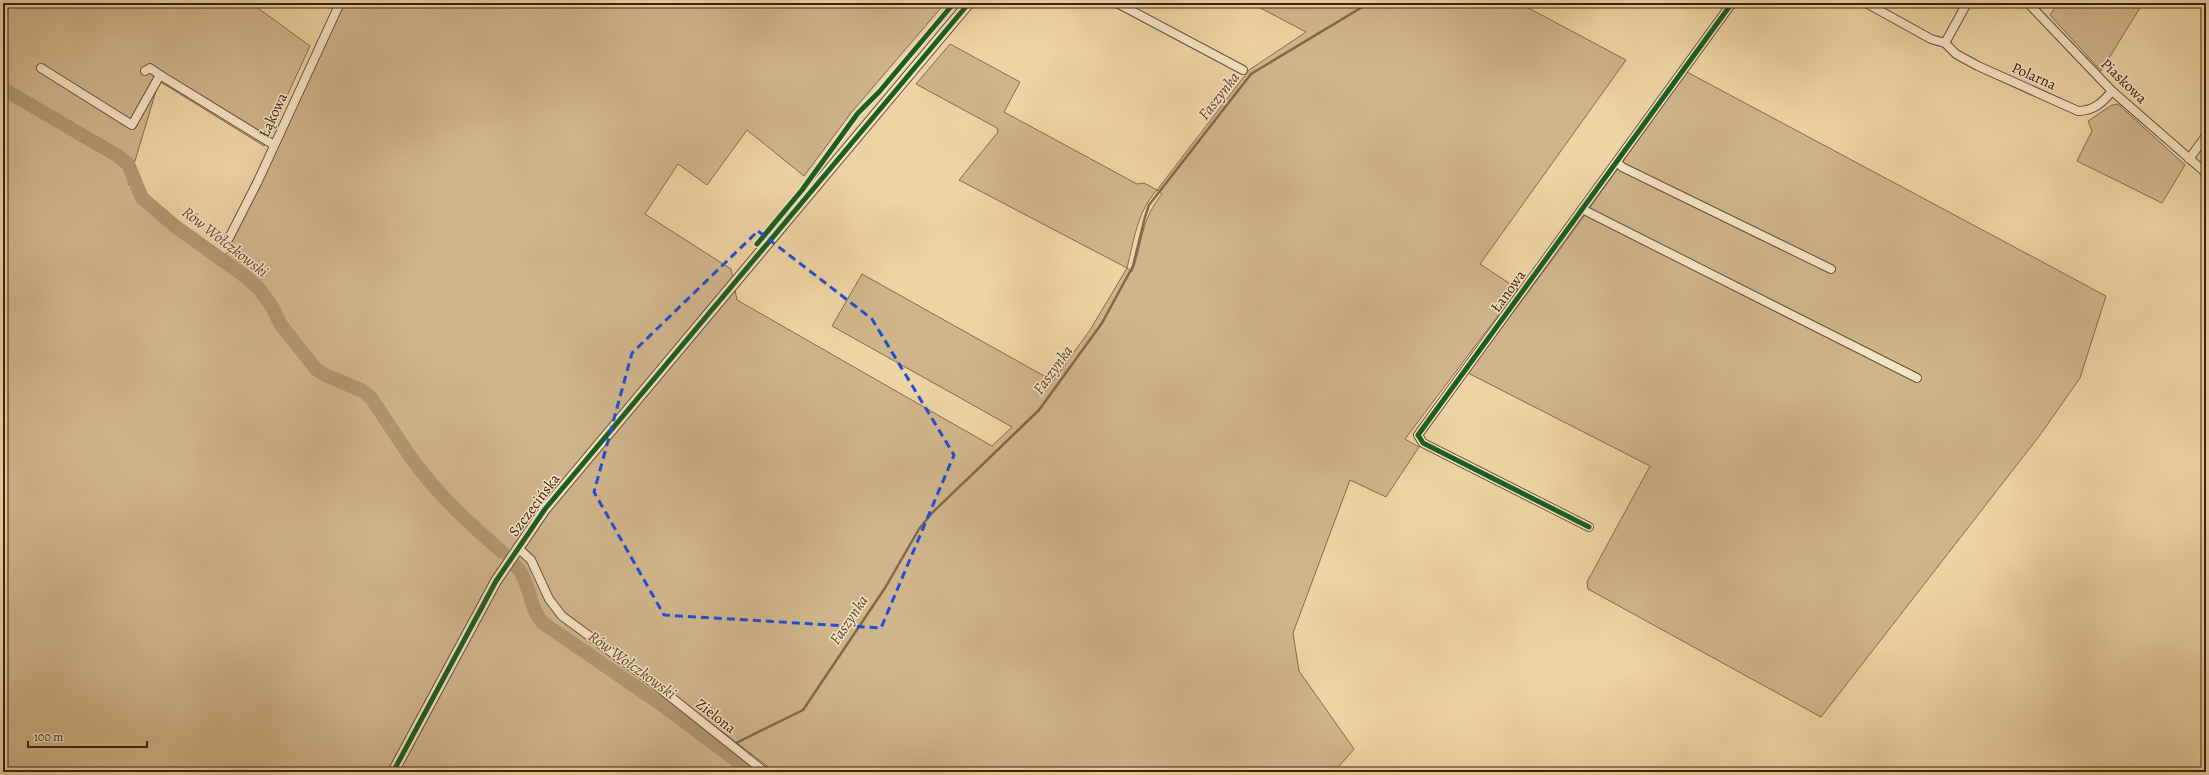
<svg xmlns="http://www.w3.org/2000/svg" width="2209" height="775" viewBox="0 0 2209 775" font-family="Alegreya,serif">
	<style>
		.green { fill: #d0b58b; stroke: #866a4e; fill-rule: evenodd }
		.lines { fill: none; stroke-linecap: round; stroke-linejoin: round }
		.stream { stroke: #82674b; stroke-width: 2.5 }
		.river { stroke: #b19772; stroke-width: 14 }
		.minor-casing { stroke: #684d35; stroke-width: 10 }
		.tertiary-casing { stroke: #684d35; stroke-width: 12 }
		.minor { stroke: #f4e3c4; stroke-width: 8 }
		.tertiary { stroke: #f4e3c4; stroke-width: 10 }
		.cycleway-casing { stroke: #f4e3c4; stroke-width: 8 }
		.cycleway { stroke: #1b5e20; stroke-width: 5 }
		.marked { fill: none; stroke: #1d4ed8; stroke-width: 3; stroke-dasharray: 8 5; stroke-linejoin: round }
		.labels { text-anchor: middle; dominant-baseline: central; stroke-width: 3; stroke-linejoin: round; paint-order: stroke }
		.street-label { font-size: 15px; fill: #3c2010; stroke: #f4e3c4 }
		.water-label { font-size: 16px; font-style: italic; fill: #5f442d; stroke: #f4e3c4 }
	</style>
	<rect width="100%" height="100%" fill="#eed4a4"/>
	<filter id="stains"><feTurbulence type="fractalNoise" baseFrequency=".005" numOctaves="4"/><feColorMatrix values="0 0 0 0 .2 0 0 0 0 .09 0 0 0 0 .02 0 0 0 .5 -.17"/></filter>
	<radialGradient id="worn" r=".72"><stop offset=".6" stop-color="#630" stop-opacity="0"/><stop offset="1" stop-color="#630" stop-opacity=".3"/></radialGradient>
	<g class="green">
		<path d="M3,3H251L310,46L264,146L159,81L128,184L158,208L226,255L342,3H945L851,113L804,176L747,130L707,185L678,164L645,214L731,269L737,300L992,446L1012,427L832,326L862,274L1053,381L1090,330L1127,268L959,180L998,132L997,128L916,84L950,44L1020,82L1004,112L1137,184L1144,183L1157,190L1249,70L1306,32L1251,3H1519L1626,60L1480,264L1518,289L1405,439L1419,447L1386,497L1350,480L1293,633L1299,671L1354,749L1334,772H775L683,702L678,711L757,772H3ZM1157,190L1162,194C1140,221 1143,242 1132,272L1127,268C1134,240 1137,212 1157,190Z"/>
		<path d="M2058,3H2143L2101,71L2050,15Z"/>
		<path d="M1687,72L2106,296L2080,378L2040,435L1821,717L1588,589L1587,582L1650,466L1468,373L1561,248Z"/>
		<path d="M2118,104L2185,165L2162,203L2077,161L2092,131L2088,121L2112,105Z"/>
	</g>
	<g class="lines">
		<g class="stream">
			<path d="M3,485L5,486"/>
			<path d="M736,743L803,710L885,588L919,529L932,513L1039,410L1102,323L1133,266L1145,217L1149,205L1251,74L1369,3"/>
			<path d="M725,751L730,749"/>
		</g>
		<g class="river">
			<path d="M3,89L118,156L128,164L142,198L176,227L246,277L260,290L272,307L281,325L316,369L325,375L363,391L371,398C385,418 398,439 412,459C437,494 470,524 502,552"/>
			<path d="M516,566C531,582 528,607 543,623L665,707L752,772"/>
		</g>
		<g class="minor-casing">
			<g id="minor">
				<path d="M1117,3L1243,70"/>
				<path d="M1866,3L1931,39L1945,43L1956,54L1978,66L2078,111C2094,111 2103,102 2112,91"/>
				<path d="M2028,3L2112,91L2206,173"/>
				<path d="M1945,43L1967,3"/>
				<path d="M41,68L132,125L160,75L150,68L145,71"/>
				<path d="M160,75L274,145"/>
				<path d="M2189,159L2206,136"/>
				<path d="M1617,162L1622,167L1831,269"/>
				<path d="M1582,209L1917,378"/>
				<path d="M229,238L258,181L340,3"/>
				<path d="M1589,527L1423,443L1418,435L1732,3"/>
				<path d="M518,548L531,560L549,599L562,616L652,682L765,772"/>
			</g>
		</g>
		<g class="tertiary-casing">
			<path id="tertiary" d="M393,772L496,581L545,509L969,3"/>
		</g>
		<use href="#minor" class="minor"/>
		<use href="#tertiary" class="tertiary"/>
		<g class="cycleway-casing">
			<g id="cycleway">
				<path d="M757,244L802,190L858,113L879,92L954,3"/>
				<path d="M1589,527L1423,443L1418,435L1732,3"/>
				<path d="M393,772L496,581L545,509L969,3"/>
			</g>
		</g>
		<use href="#cycleway" class="cycleway"/>
	</g>
	<path class="marked" d="M758,231L872,319L954,455L881,628L664,615L594,492L632,353Z"/>
	<g class="labels">
		<g class="street-label">
			<text transform="translate(2034 76) rotate(24)">Polarna</text>
			<text transform="translate(2124 81) rotate(44)">Piaskowa</text>
			<text transform="translate(273 115) rotate(-65)">Łąkowa</text>
			<text transform="translate(1508 291) rotate(-54)">Łanowa</text>
			<text transform="translate(534 505) rotate(-53)">Szczecińska</text>
			<text transform="translate(716 716) rotate(38)">Zielona</text>
		</g>
		<g class="water-label">
			<text transform="translate(1219 96) rotate(-52)">Faszynka</text>
			<text transform="translate(225 242) rotate(38)">Rów Wołczkowski</text>
			<text transform="translate(1053 370) rotate(-54)">Faszynka</text>
			<text transform="translate(849 620) rotate(-56)">Faszynka</text>
			<text transform="translate(632 665) rotate(36)">Rów Wołczkowski</text>
		</g>
	</g>
	<rect width="2209" height="775" fill="none" stroke="#eed4a4" stroke-width="16"/>
	<rect x="4" y="4" width="2201" height="767" fill="none" stroke="#3c2010" stroke-width="2"/>
	<rect x="8" y="8" width="2193" height="759" fill="none" stroke="#3c2010"/>
	<path d="M28 741v6h119v-6" fill="none" stroke="#3c2010" stroke-width="2"/>
	<text x="34" y="741" font-size="12" fill="#3c2010" stroke="#f4e3c4" stroke-width="3" paint-order="stroke">100 m</text>
	<rect width="100%" height="100%" filter="url(#stains)"/>
	<rect width="100%" height="100%" fill="url(#worn)"/>
</svg>
